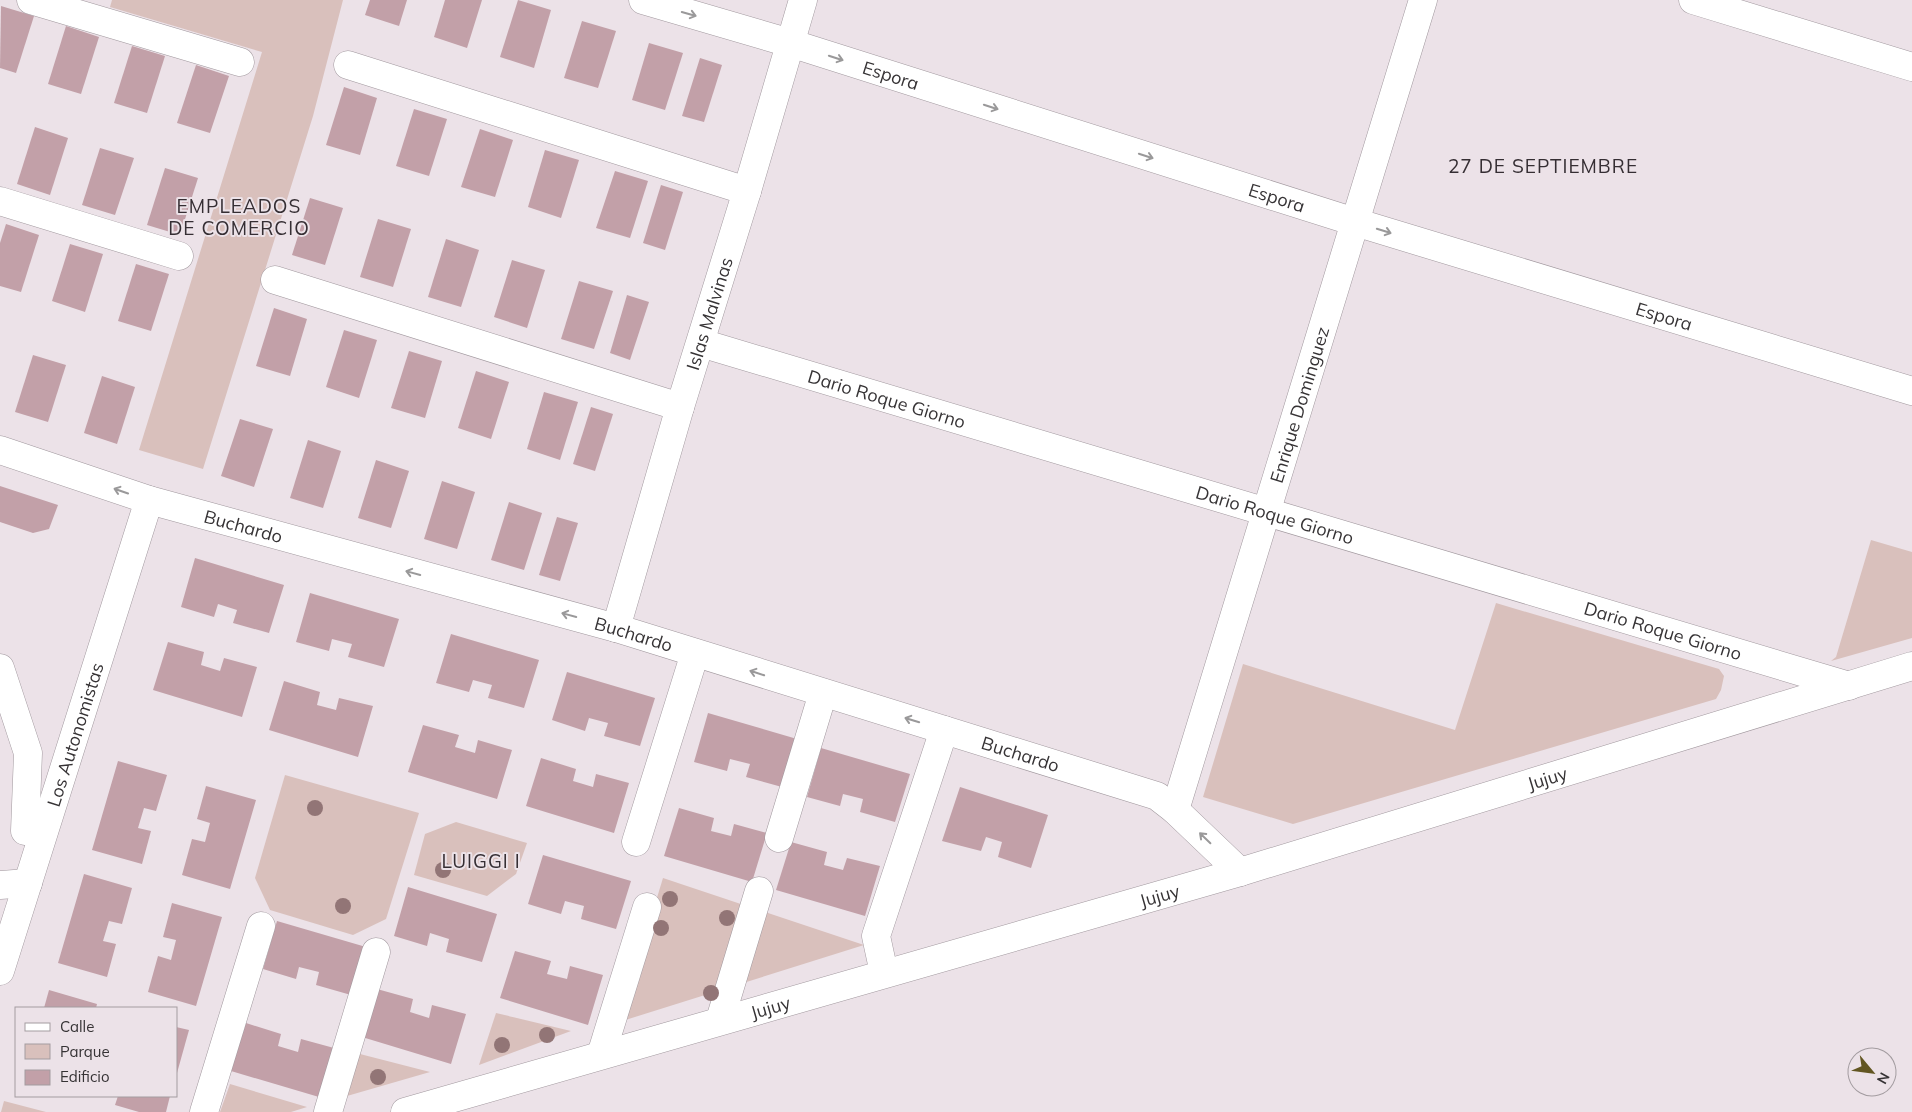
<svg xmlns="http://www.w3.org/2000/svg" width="1912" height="1112" viewBox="0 0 1912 1112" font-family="Mulish,sans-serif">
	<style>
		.green { fill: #d9c0bc }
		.building { fill: #c2a0a8 }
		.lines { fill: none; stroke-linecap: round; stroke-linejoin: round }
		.minor-casing { stroke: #a1989e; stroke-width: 29 }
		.minor { stroke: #fff; stroke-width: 28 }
		.tree { fill: #927576 }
		.oneway { stroke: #9a999a }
		.labels { text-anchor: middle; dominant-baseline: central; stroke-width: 4; stroke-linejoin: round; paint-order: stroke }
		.street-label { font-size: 18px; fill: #363335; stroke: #ece2e8 }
		.neighbourhood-label { font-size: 19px; letter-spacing: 1px; fill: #352e33; stroke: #ece2e8 }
	</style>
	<rect width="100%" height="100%" fill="#ece2e8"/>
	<g class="green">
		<path d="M112,0H343L313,116L203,469L139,450L262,52L110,7Z"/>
		<path d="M1871,540L1912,552V638L1831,661L1836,657Z"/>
		<path d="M1496,603L1719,669L1724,676L1721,690L1716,699L1293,824L1203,797L1243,664L1455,730Z"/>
		<path d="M285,775L419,813L386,919L353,935L270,910L255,878Z"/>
		<path d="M456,822L527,843L516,874L487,896L414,875L425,834Z"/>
		<path d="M663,878L864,945L619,1022Z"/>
		<path d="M496,1013L571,1031L479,1065Z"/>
		<path d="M360,1054L430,1072L347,1096Z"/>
		<path d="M230,1084L307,1107L291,1112H220Z"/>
		<path d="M4,1101L46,1112H1Z"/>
	</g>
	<g class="building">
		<path d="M370,0H407L399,26L365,15Z"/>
		<path d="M445,0H482L467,48L434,37Z"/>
		<path d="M518,0L551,10L534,68L500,57Z"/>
		<path d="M1,6L34,16L16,73L0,68Z"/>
		<path d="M582,21L616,31L598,88L564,78Z"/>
		<path d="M66,26L99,37L81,94L48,84Z"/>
		<path d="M649,43L683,53L665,110L632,100Z"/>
		<path d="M132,46L165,56L147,113L114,103Z"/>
		<path d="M700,58L722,65L704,122L682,116Z"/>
		<path d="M196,65L229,76L210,133L177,123Z"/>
		<path d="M344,87L377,98L360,155L326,145Z"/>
		<path d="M414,109L447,119L429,176L396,166Z"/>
		<path d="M35,127L68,138L50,195L17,184Z"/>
		<path d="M480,129L513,140L495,197L461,187Z"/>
		<path d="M100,148L134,158L115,215L82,205Z"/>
		<path d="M545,150L579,160L561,218L528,207Z"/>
		<path d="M165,168L198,178L180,235L147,225Z"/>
		<path d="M615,171L648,181L630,238L596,228Z"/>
		<path d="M661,185L683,192L665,250L643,243Z"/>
		<path d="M310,198L343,208L325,265L292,255Z"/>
		<path d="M378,219L411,229L393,287L360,277Z"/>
		<path d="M6,224L39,235L21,292L0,286V243Z"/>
		<path d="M446,239L479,250L461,307L428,297Z"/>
		<path d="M70,244L103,254L85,312L52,301Z"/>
		<path d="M512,260L545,270L527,328L494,317Z"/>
		<path d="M136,264L169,274L151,331L118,321Z"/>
		<path d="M579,281L613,291L594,349L561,339Z"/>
		<path d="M627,295L649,302L630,360L610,353Z"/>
		<path d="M274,308L307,319L290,376L256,366Z"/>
		<path d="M344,330L377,340L359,398L326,387Z"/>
		<path d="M409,351L442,361L425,418L391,408Z"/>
		<path d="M33,355L66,365L48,422L15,412Z"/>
		<path d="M476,371L509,382L491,439L458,428Z"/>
		<path d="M102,376L135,387L117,444L84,433Z"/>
		<path d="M544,392L578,402L560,460L527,449Z"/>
		<path d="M591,407L613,414L595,471L573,464Z"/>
		<path d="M240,419L273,429L254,487L221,476Z"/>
		<path d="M308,440L341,451L323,508L290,498Z"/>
		<path d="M376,460L409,471L391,528L358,518Z"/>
		<path d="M442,481L475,492L457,549L424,539Z"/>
		<path d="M0,486L58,505L49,529L33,533L0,522Z"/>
		<path d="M509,502L542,513L524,570L491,560Z"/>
		<path d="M557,517L578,523L560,581L539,575Z"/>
		<path d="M195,558L284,585L269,633L233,623L237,610L218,604L214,617L181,607Z"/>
		<path d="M310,593L399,619L384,667L348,657L352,644L332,639L329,651L296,642Z"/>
		<path d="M451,634L539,660L524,708L488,698L492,685L473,680L469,692L436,683Z"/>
		<path d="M168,642L204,652L201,665L220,671L224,658L257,667L242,717L153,690Z"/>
		<path d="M567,672L655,698L640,746L604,736L608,723L589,718L585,731L552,720Z"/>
		<path d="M284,681L320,692L317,705L336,710L339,698L373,706L358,757L269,730Z"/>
		<path d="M708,713L797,739L782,787L746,777L750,764L730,759L727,771L694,762Z"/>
		<path d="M423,725L459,735L455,747L475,753L478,740L512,750L497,799L408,772Z"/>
		<path d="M821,748L910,774L895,822L860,812L863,799L843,794L840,806L807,797Z"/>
		<path d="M541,758L576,769L573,781L593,787L596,774L629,783L614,833L526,806Z"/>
		<path d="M118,761L167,775L156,811L144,808L138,828L151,831L142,864L92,850Z"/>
		<path d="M206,786L256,800L230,889L182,875L192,839L205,842L210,823L197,819Z"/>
		<path d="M960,787L1048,815L1031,868L998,857L1002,842L986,837L981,851L942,841Z"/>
		<path d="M679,808L714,818L711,831L731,836L734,824L767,833L752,882L664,856Z"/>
		<path d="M791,842L827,852L824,865L843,870L847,858L880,866L865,916L776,890Z"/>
		<path d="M543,855L631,881L616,929L581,919L584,906L565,901L561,914L528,904Z"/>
		<path d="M84,874L132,888L122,924L109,921L103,941L116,944L107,977L58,963Z"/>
		<path d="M408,887L497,914L482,962L446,952L449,939L430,933L427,946L394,936Z"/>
		<path d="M172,903L222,917L196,1006L148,992L158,956L171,960L176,940L163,937Z"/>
		<path d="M277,921L366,947L351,995L316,985L319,972L299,967L296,979L263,969Z"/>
		<path d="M515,951L551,961L547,974L567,979L570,966L603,975L588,1025L500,998Z"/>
		<path d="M377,989L413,999L410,1012L429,1018L432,1005L466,1014L451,1064L362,1037Z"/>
		<path d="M49,990L97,1004L96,1008H44Z"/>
		<path d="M246,1023L281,1034L278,1046L298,1052L301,1039L334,1048L319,1097L231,1071Z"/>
		<path d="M176,1027L189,1030L177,1073H176Z"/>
		<path d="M118,1096H170L166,1112H139L115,1105Z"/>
	</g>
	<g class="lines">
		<g class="minor-casing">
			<g id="minor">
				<path d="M31,0L240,62"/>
				<path id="s1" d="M643,0L790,43L1355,222L1912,391"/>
				<path d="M1693,0L1912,67"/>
				<path d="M348,65L747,191"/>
				<path d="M0,201L179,256"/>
				<path d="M275,280L680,407"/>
				<path id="s2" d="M701,343L1849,686"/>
				<path id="s3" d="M0,450L149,500L616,628L1157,796L1175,810L1240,872"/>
				<path id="s4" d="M616,628L680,407L747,191L803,0"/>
				<path d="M0,668L28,753L25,831"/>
				<path id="s5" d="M1175,810L1423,0"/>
				<path d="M779,838L823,693"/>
				<path d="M636,842L695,653"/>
				<path d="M0,885L28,883"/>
				<path id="s6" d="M0,971L149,500"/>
				<path d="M884,973L876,936L944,730"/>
				<path d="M720,1020L759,891"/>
				<path d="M601,1055L647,907"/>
				<path d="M204,1112L261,926"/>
				<path d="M328,1112L376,952"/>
				<path id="s7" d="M405,1112L1240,872L1912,666"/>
			</g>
		</g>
		<use href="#minor" class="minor"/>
	</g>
	<g class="tree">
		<circle cx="315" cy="808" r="8"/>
		<circle cx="443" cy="870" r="8"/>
		<circle cx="670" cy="899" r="8"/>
		<circle cx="343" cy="906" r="8"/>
		<circle cx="727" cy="918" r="8"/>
		<circle cx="661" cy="928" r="8"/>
		<circle cx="711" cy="993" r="8"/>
		<circle cx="547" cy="1035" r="8"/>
		<circle cx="502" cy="1045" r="8"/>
		<circle cx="378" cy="1077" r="8"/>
	</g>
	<defs><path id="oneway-shaft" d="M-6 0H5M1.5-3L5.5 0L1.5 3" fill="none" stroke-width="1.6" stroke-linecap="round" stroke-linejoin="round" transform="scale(1.25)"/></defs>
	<g class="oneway">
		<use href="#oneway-shaft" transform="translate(689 14) rotate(16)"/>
		<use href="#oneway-shaft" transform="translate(836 58) rotate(18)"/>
		<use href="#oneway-shaft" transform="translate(991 107) rotate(18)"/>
		<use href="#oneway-shaft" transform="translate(1146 156) rotate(18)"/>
		<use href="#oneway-shaft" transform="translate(1384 231) rotate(17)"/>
		<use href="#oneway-shaft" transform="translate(121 491) rotate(-161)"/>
		<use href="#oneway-shaft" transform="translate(413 573) rotate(-165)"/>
		<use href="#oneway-shaft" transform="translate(569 615) rotate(-165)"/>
		<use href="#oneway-shaft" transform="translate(757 673) rotate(-162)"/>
		<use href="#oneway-shaft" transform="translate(912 720) rotate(-163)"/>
		<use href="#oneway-shaft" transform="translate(1205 838) rotate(-136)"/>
	</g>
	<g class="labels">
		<g class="street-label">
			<text stroke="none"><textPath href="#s1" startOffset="259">Espora</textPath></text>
			<text stroke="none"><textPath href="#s1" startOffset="664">Espora</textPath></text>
			<text stroke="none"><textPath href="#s4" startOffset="328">Islas Malvinas</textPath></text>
			<text stroke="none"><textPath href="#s1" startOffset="1069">Espora</textPath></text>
			<text stroke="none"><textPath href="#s2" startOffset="194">Dario Roque Giorno</textPath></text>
			<text stroke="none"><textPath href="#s5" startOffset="424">Enrique Dominguez</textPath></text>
			<text stroke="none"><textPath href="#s2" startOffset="599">Dario Roque Giorno</textPath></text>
			<text stroke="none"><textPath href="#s3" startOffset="255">Buchardo</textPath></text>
			<text stroke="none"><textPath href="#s2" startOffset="1004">Dario Roque Giorno</textPath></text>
			<text stroke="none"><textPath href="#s3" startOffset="660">Buchardo</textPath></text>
			<text stroke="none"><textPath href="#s6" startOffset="248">Los Autonomistas</textPath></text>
			<text stroke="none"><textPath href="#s3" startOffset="1065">Buchardo</textPath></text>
			<text stroke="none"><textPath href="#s7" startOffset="1190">Jujuy</textPath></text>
			<text stroke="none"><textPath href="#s7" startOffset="785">Jujuy</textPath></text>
			<text stroke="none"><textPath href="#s7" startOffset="380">Jujuy</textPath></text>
		</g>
		<g class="neighbourhood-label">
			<text x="1543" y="166">27 DE SEPTIEMBRE</text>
			<text x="239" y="206">EMPLEADOS<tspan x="239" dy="22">DE COMERCIO</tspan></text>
			<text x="481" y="861">LUIGGI I</text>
		</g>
	</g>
	<rect x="15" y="1007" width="162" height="90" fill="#ece2e8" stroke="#a39ca0"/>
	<rect x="25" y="1023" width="25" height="8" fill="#ffffff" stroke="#a39ca0"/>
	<text x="60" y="1032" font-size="15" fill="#363335">Calle</text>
	<rect x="25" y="1044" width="25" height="15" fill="#d9c0bc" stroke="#a39ca0"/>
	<text x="60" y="1057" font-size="15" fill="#363335">Parque</text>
	<rect x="25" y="1070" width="25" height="15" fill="#c2a0a8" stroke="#a39ca0"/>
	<text x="60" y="1082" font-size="15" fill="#363335">Edificio</text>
	<g transform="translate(1872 1072) rotate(119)"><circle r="24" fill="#ece2e8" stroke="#a39ca0"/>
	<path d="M0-4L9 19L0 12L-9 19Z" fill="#625622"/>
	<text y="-8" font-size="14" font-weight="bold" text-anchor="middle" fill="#363335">N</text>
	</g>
</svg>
